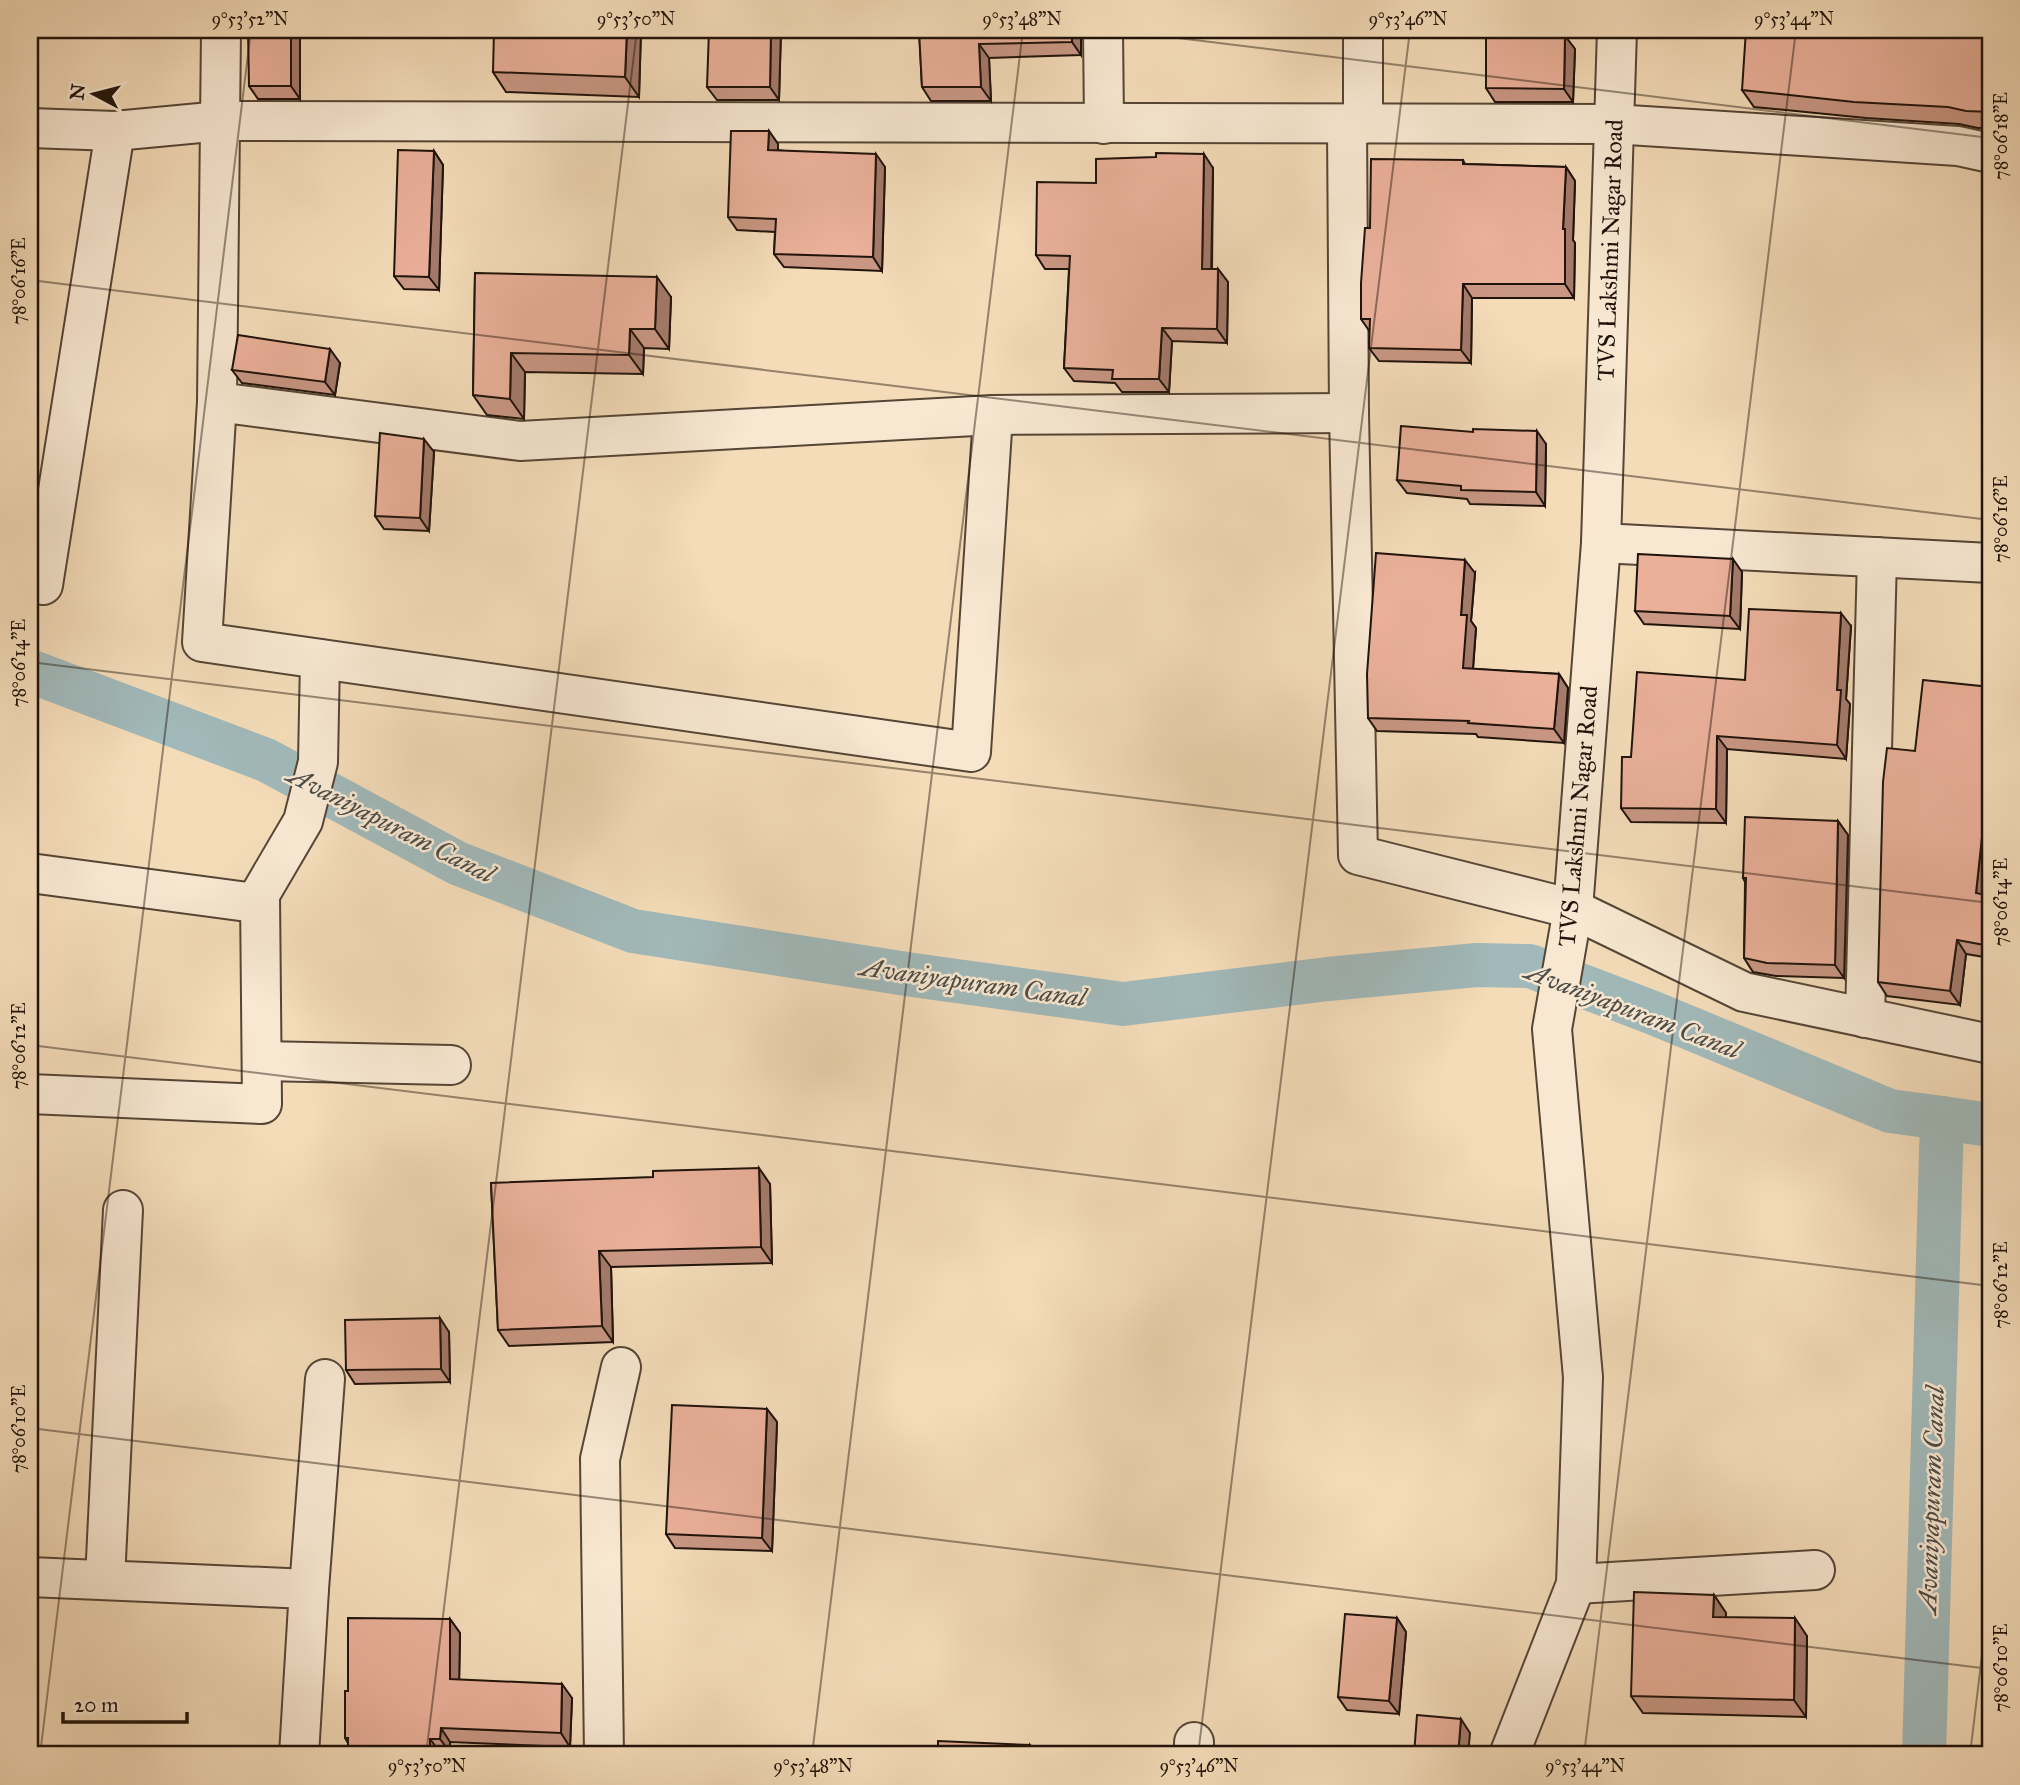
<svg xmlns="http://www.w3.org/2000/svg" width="2020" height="1785" viewBox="0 0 2020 1785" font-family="'IM FELL Great Primer',serif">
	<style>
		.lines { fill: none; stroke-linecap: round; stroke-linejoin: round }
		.canal { stroke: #a1b9ba; stroke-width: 44 }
		.minor-casing { stroke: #554536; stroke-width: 42 }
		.minor { stroke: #f8e8d2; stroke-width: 38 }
		.wall { fill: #c99784; stroke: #20130b; stroke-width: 2 }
		.shaded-wall { fill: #a47b6c; stroke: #20130b; stroke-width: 2 }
		.building { fill: #eab09a; stroke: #20130b; stroke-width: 2 }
		.ticks { fill: none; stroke: #20130b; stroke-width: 2; stroke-opacity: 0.45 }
		.labels { text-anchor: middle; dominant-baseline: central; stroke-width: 5; stroke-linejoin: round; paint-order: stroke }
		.street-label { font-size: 24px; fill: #20130b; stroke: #f8e8d2 }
		.water-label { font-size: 26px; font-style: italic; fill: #4d4d48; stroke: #f8e8d2 }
		.neatline { fill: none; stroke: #20130b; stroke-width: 2.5 }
		.ticks-label { font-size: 18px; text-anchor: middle; fill: #20130b }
	</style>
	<rect width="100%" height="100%" fill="#f4dcb9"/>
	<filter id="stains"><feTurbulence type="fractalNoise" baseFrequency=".00286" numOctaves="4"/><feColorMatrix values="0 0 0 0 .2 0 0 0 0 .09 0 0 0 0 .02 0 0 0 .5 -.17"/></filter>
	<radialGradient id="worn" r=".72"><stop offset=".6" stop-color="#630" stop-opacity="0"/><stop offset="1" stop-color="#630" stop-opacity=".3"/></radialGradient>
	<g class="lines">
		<g class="canal">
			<path d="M30,671L266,760L457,863L633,931L913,975L1123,1004L1328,979L1477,965L1530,966L1651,1012L1890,1111L1942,1118L1924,1755"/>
			<path d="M1942,1118L1990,1125"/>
		</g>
		<g class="minor-casing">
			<g id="minor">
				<path d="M221,30L217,402L520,441L993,415L1349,413"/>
				<path d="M1103,30L1104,124"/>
				<path d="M1363,124V30"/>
				<path d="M1347,125L1349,413L1358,855L1573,909L1744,992L1990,1044"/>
				<path d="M30,128L115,131L221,121L1613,124L1958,146L1990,153"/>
				<path d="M217,402L202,642L971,752L993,415"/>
				<path d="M1601,543L1990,563"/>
				<path d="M43,585L115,131"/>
				<path d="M30,873L255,903L303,821L318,762L320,659"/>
				<path d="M1865,1018L1877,557"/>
				<path d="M262,1061L451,1065"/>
				<path d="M30,1094L262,1104L260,896"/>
				<path d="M30,1577L309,1589L299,1755"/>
				<path d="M105,1580L123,1210"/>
				<path d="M1576,1584L1815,1570"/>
				<path d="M309,1589L325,1379"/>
				<path d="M604,1755L600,1459L621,1367"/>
				<path d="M1194,1755V1742"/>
				<path d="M1509,1755L1576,1584L1583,1377L1552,1029L1573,909L1601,543L1617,30"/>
			</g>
		</g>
		<use href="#minor" class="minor"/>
	</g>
	<g class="wall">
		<path d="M300,30V99H258L249,86Z"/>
		<path d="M641,30L639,97L506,92L493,72Z"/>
		<path d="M781,30L779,100H717L707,87Z"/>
		<path d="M919,30H1081V55L989,58L991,101H931L922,87Z"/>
		<path d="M1990,30V128H1978L1959,124L1866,118L1754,107L1742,90Z"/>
		<path d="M1565,36L1575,49L1573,102H1495L1486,88Z"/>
		<path d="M769,131L778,144V150L885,167L882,271L784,267L774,254L775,232L737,230L728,217Z"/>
		<path d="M434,151L443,165L439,290L404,289L394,276Z"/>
		<path d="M1463,160L1465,164L1566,167L1575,181L1573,240L1575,243L1574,298H1472L1471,363L1379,361L1369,348L1370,332L1361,319L1370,228Z"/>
		<path d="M1213,168L1212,269H1218L1228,282L1227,343L1172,341L1169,392H1122L1115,383L1074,381L1064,368L1069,269H1045L1036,255Z"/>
		<path d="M475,273L671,297L669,349L644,348L643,374L525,372L524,419L487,415L473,395Z"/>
		<path d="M340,363L335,395L242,383L232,370Z"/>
		<path d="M1546,444L1545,506L1470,504L1467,499L1407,493L1397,480Z"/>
		<path d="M434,452L429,531L384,529L375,516Z"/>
		<path d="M1742,572L1740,629L1644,624L1635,611Z"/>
		<path d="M1475,573L1471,621L1476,628L1473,669L1559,674L1568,688L1564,743L1478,737L1476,734L1377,731L1368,718Z"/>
		<path d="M1851,626L1846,699L1850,704L1846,759L1727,749L1726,823L1631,822L1621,808L1631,757L1745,680Z"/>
		<path d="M1990,687V860L1986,895L1990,896V958L1966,954L1960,1005L1887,996L1878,982L1915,751Z"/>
		<path d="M1838,821L1848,835L1844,978L1776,976L1753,972L1744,958L1745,882L1743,878Z"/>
		<path d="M491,1183L770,1184L772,1263L611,1267L613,1342L509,1346L498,1330Z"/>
		<path d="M449,1332L450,1382L355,1384L346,1370Z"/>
		<path d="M767,1409L777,1422L772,1551L675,1548L666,1534Z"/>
		<path d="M1714,1595L1726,1613V1618L1807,1636L1806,1717L1643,1713L1631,1696Z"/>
		<path d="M1397,1618L1406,1632L1399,1714L1347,1710L1338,1697Z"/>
		<path d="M450,1619L460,1633L459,1680L572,1698L570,1747L450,1742V1752H440L348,1743L345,1738L348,1691Z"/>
	</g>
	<g class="shaded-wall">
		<path d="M291,30H300V99L291,86Z"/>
		<path d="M627,30H641L639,97L625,77Z"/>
		<path d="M771,30H781L779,100L770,87Z"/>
		<path d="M1072,30H1081V55L1072,42Z"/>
		<path d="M1565,36L1575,49L1573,102L1564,89Z"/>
		<path d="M979,44L989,58L991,101L981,87Z"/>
		<path d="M769,131L778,144V163L768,150Z"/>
		<path d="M434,151L443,165L439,290L429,277Z"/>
		<path d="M876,154L885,167L882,271L873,257Z"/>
		<path d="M1204,154L1213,168L1211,282L1202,269Z"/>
		<path d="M1566,167L1575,181L1573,240L1575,243L1574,298L1565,284L1563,229Z"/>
		<path d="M1218,269L1228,282L1227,343L1217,329Z"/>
		<path d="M657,277L671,297L669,349L655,329Z"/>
		<path d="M1463,284L1472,298L1471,363L1461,350Z"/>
		<path d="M1162,328L1172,341L1169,392L1159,379Z"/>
		<path d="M630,329L644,348L643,374L629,355Z"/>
		<path d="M330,349L340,363L335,395L325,382Z"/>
		<path d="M511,353L525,372L524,419L510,399Z"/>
		<path d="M1537,431L1546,444L1545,506L1536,492Z"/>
		<path d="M424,439L434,452L429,531L420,518Z"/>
		<path d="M1733,559L1742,572L1740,629L1730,616Z"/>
		<path d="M1465,560L1475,573L1471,621L1476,628L1472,681L1463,668L1461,615Z"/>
		<path d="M1841,613L1851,626L1846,699L1850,704L1846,759L1837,745V690Z"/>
		<path d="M1559,674L1568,688L1564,743L1554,729Z"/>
		<path d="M1717,736L1727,749L1726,823L1716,809Z"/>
		<path d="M1838,821L1848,835L1844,978L1835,965Z"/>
		<path d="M1983,828L1990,839V860L1985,907L1976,893Z"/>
		<path d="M1957,940L1966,954L1960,1005L1950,991Z"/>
		<path d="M759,1168L770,1184L772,1263L761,1247Z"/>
		<path d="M599,1251L611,1267L613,1342L602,1326Z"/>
		<path d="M440,1318L449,1332L450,1382L441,1369Z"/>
		<path d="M767,1409L777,1422L772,1551L762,1538Z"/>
		<path d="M1714,1595L1726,1613L1725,1635L1713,1617Z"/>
		<path d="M1397,1618L1406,1632L1399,1714L1389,1701Z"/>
		<path d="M1795,1618L1807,1636L1806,1717L1794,1700Z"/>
		<path d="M450,1619L460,1633L459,1693L450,1679Z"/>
		<path d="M562,1684L572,1698L570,1747L561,1733Z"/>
		<path d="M1461,1719L1470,1733L1468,1755H1458Z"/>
		<path d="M441,1728L450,1742V1752L440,1739Z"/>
		<path d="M430,1739L440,1752V1755H430Z"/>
		<path d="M1030,1745L1037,1755H1029Z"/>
	</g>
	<g class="building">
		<path d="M248,30H291V86H249Z"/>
		<path d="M494,30H627L625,77L493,72Z"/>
		<path d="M709,30H771L770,87H707Z"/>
		<path d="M919,30H1072V42L979,44L981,87H922Z"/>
		<path d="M1746,30H1990V112L1966,111L1948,107L1854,102L1742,90Z"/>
		<path d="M1486,34L1565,36L1564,89L1486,88Z"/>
		<path d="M731,131H769L768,150L876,154L873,257L774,254L776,219L728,217Z"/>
		<path d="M398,150L434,151L429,277L394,276Z"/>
		<path d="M1156,153L1204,154L1202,269H1218L1217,329L1162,328L1159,379H1112L1113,370L1064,368L1070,256L1036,255L1037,182L1096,183V159L1156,157Z"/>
		<path d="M1371,159L1463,160V164L1566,167L1563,229H1565V284H1463L1461,350L1369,348L1370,319H1361V283L1365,228H1370Z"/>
		<path d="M475,273L657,277L655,329H630L629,355L511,353L510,399L473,395Z"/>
		<path d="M238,335L330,349L325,382L232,370Z"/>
		<path d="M1401,426L1473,432V429L1537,431L1536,492L1461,490V486L1397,480Z"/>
		<path d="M380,433L424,439L420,518L375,516Z"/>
		<path d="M1376,553L1465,560L1461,615H1467L1463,668L1559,674L1554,729L1468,723L1469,721L1368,718L1367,674Z"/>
		<path d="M1638,554L1733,559L1730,616L1635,611Z"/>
		<path d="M1749,609L1841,613L1837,690H1841L1837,745L1717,736L1716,809L1621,808L1622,757H1631L1637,672L1745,680Z"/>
		<path d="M1923,680L1990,687V829L1983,828L1976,893L1990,896V946L1957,940L1950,991L1878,982L1883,782L1887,748L1915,751Z"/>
		<path d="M1745,817L1838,821L1835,965L1767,963L1744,958L1746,878H1743Z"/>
		<path d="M759,1168L761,1247L599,1251L602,1326L498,1330L491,1183L653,1177V1171Z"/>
		<path d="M440,1318L441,1369L346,1370L345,1320Z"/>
		<path d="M672,1405L767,1409L762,1538L666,1534Z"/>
		<path d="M1634,1592L1714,1595L1713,1617L1795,1618L1794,1700L1631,1696Z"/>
		<path d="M1345,1614L1397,1618L1389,1701L1338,1697Z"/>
		<path d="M348,1618L450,1619V1679L562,1684L561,1733L441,1728L440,1739H430V1755H348V1738H345V1691H348Z"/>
		<path d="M1417,1715L1461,1719L1458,1755H1414Z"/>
		<path d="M938,1741L1030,1745L1029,1755H938Z"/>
	</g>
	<path class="ticks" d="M1113,30L1990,138M30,280L1990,520M30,662L1990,903M30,1045L1990,1286M30,1428L1990,1669M40,1755L251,30M426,1755L637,30M812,1755L1023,30M1198,1755L1410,30M1584,1755L1796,30M1970,1755L1990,1588"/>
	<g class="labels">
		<g class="street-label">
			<text transform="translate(1610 250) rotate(-88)">TVS Lakshmi Nagar Road</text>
			<text transform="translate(1578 816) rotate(-85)">TVS Lakshmi Nagar Road</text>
		</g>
		<g class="water-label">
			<text transform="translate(391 824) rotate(27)">Avaniyapuram Canal</text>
			<text transform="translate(973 982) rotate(8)">Avaniyapuram Canal</text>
			<text transform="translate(1633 1010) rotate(21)">Avaniyapuram Canal</text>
			<text transform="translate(1931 1500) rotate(-88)">Avaniyapuram Canal</text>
		</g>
	</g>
	<rect width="2020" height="1785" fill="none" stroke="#f4dcb9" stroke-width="77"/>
	<g transform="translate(94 94) rotate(277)" stroke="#f8e8d2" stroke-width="5" paint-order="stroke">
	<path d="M0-5L12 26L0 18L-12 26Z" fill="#20130b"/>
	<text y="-10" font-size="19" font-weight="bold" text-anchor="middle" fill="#20130b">N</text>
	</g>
	<path d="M63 1712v10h124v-10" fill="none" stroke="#20130b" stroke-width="3.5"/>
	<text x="74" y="1712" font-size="21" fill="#20130b" stroke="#f8e8d2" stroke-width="5" paint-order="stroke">20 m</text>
	<rect x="38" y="38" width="1944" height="1708" class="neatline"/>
	<g class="ticks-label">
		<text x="250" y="25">9°53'52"N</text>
		<text x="636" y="25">9°53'50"N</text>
		<text x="1022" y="25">9°53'48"N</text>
		<text x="1408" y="25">9°53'46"N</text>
		<text x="1794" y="25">9°53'44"N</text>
		<text transform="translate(2001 136) rotate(-90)" y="6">78°06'18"E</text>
		<text transform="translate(19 281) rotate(-90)" y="6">78°06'16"E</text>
		<text transform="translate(2001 519) rotate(-90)" y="6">78°06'16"E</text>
		<text transform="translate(19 663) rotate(-90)" y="6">78°06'14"E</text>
		<text transform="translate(2001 902) rotate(-90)" y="6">78°06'14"E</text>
		<text transform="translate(19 1046) rotate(-90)" y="6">78°06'12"E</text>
		<text transform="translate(2001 1285) rotate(-90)" y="6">78°06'12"E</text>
		<text transform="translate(19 1429) rotate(-90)" y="6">78°06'10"E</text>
		<text transform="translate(2001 1668) rotate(-90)" y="6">78°06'10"E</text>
		<text x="427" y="1772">9°53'50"N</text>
		<text x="813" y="1772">9°53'48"N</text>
		<text x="1199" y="1772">9°53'46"N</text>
		<text x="1585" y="1772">9°53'44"N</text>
	</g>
	<rect width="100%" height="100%" filter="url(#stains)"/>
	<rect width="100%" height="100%" fill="url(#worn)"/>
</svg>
